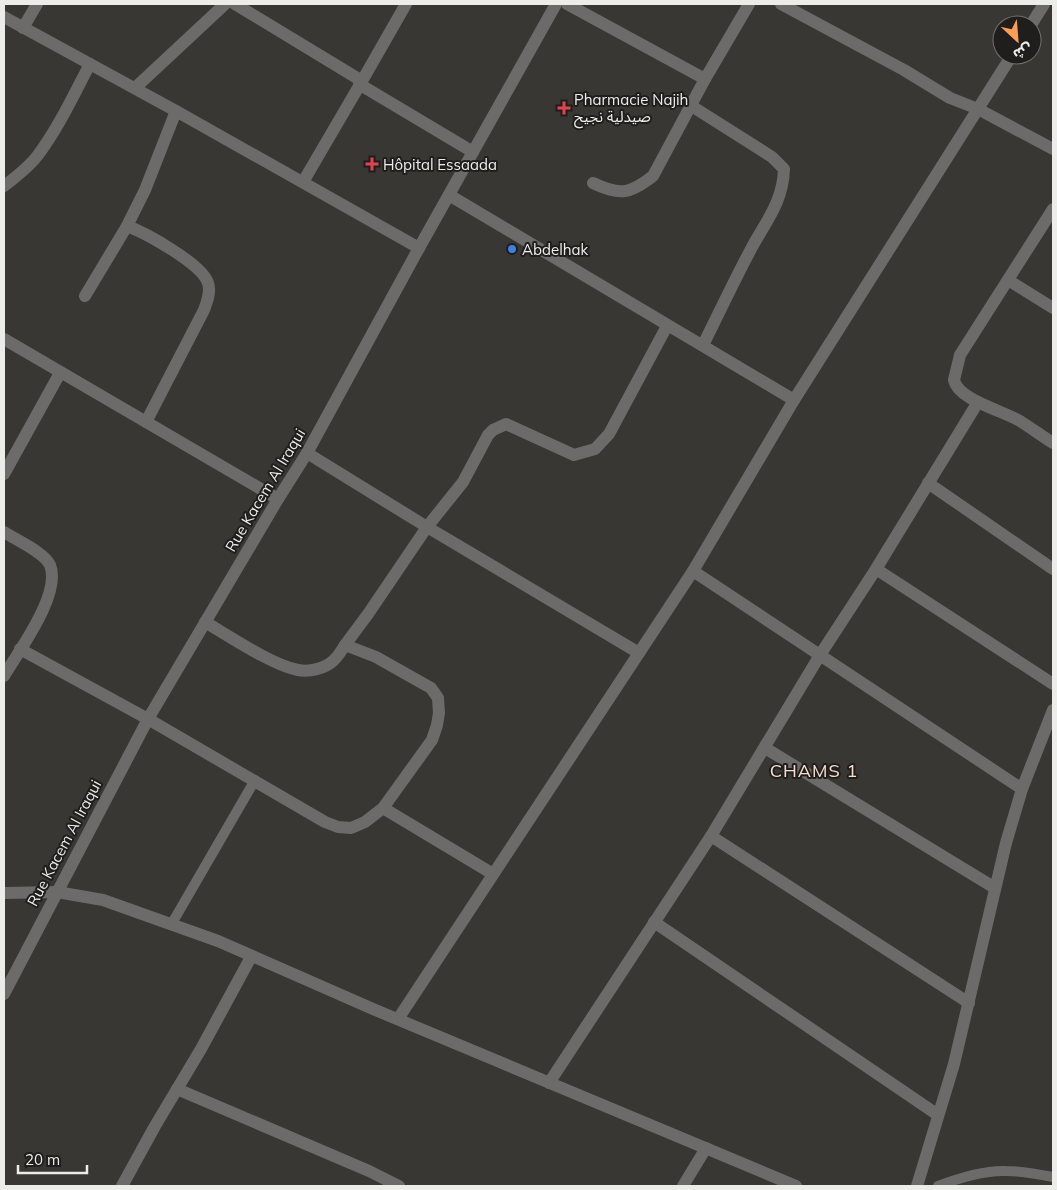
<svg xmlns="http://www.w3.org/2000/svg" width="1057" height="1190" viewBox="0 0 1057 1190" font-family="Mulish,'Noto Sans Arabic',sans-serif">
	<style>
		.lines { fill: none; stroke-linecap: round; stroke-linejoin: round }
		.lane { stroke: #6d6b6a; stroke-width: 10 }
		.street { stroke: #6d6b6a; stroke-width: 12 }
		.health-dot { fill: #e0444e; stroke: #1f1e1d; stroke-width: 2 }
		.shop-dot { fill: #3f7fe0; stroke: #1f1e1d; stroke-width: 2 }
		.labels { text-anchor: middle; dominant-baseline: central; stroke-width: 4; stroke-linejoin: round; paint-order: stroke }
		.poi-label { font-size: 15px; fill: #ecece9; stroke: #1f1e1d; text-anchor: start }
		.street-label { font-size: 15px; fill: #ecece9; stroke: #1f1e1d }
		.quarter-label { font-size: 18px; letter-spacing: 1px; fill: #fadecb; stroke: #1f1e1d }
	</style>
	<rect width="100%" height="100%" fill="#383733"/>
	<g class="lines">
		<g class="lane">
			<path d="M171,925L255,780"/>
			<path d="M938,1186C959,1178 984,1170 1006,1171C1022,1171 1038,1174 1053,1177"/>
		</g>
		<g class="street">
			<path d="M235,4L362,81L406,4"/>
			<path d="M567,4L705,79"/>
			<path d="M781,4L904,70L950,98L978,109L1053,149"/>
			<path d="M4,17L176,111L419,248"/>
			<path d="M1031,25L1044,4"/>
			<path d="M23,28L37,4"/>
			<path d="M359,84L473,152"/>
			<path d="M135,88L225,4"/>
			<path d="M690,105L772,157L784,169C783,202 766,221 751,249C734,281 719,313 703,345"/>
			<path d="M303,182L362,81"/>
			<path d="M593,183C620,196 630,194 653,176L705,79L749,4"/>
			<path d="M4,186C16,177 29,167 38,155C59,127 74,94 90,64"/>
			<path d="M449,195L794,400"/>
			<path d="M1053,209L960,355L954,380C958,400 1004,411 1020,421C1031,428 1042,436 1053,443"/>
			<path d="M1008,280L1053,308"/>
			<path d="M85,296L127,226"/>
			<path d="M4,339L278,499"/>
			<path d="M146,422L204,310C207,302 211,292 208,283C202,264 146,233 127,226L145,190L176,111"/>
			<path d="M307,453L427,527L639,653"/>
			<path d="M4,474L60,373"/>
			<path d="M928,483L1053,569"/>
			<path d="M4,532C16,540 44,552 50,565C62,594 18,652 4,676"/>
			<path d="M876,569L1053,684"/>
			<path d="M693,571L1022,789"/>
			<path d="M205,622C229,636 272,665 298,670C309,672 325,669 334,660C338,656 342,650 345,645"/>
			<path d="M20,649L148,719L325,822L338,827L351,828L365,822L383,808L432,740L437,725L439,713L438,698L431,688L376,657L345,645L368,614L427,527L463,482L488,435L493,430L506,424L574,455L595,449L609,434L667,326"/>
			<path d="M765,748L995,888"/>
			<path d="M383,808L493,874"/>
			<path d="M711,836L969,1003"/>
			<path d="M4,893L57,892L103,900L218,941L373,1009L796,1186"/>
			<path d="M654,922L938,1115"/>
			<path d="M4,994L148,719L278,499L307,453L419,248L556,4"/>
			<path d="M398,1019L693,571L794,400L1012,55"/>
			<path d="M549,1083L711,836L820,655L876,569L978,402"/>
			<path d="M177,1089L369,1171L399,1186"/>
			<path d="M122,1186L155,1126L201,1049L251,957"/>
			<path d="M683,1186L706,1148"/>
			<path d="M917,1186L954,1064L1006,843L1022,789L1053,710"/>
		</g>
	</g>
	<g class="health-dot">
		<path d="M561.5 100.5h5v5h5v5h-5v5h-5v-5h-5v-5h5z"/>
		<path d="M369.5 156.5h5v5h5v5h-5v5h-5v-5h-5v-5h5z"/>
	</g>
	<circle class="shop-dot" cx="512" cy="249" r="5"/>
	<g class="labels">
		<g class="poi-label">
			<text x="574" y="99">Pharmacie Najih<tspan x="574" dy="17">صيدلية نجيح</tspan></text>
			<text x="383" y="164">Hôpital Essaada</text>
			<text x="522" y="249">Abdelhak</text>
		</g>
		<g class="street-label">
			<text transform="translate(265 490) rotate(-59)">Rue Kacem Al Iraqui</text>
			<text transform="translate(64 843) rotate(-62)">Rue Kacem Al Iraqui</text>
		</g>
		<g class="quarter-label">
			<text x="814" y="770">CHAMS 1</text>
		</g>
	</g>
	<rect width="1057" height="1190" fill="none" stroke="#ecece9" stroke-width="10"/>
	<g transform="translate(1017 40) rotate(154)"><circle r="24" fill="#1f1e1d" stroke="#71706f"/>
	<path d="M0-4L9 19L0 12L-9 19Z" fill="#fc9d54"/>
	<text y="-8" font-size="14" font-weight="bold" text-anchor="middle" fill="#ecece9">ش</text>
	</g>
	<path d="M18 1165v8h69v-8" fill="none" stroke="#ecece9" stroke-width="2.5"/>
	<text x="25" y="1165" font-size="15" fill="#ecece9" stroke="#1f1e1d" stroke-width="4" paint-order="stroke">20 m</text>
</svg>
